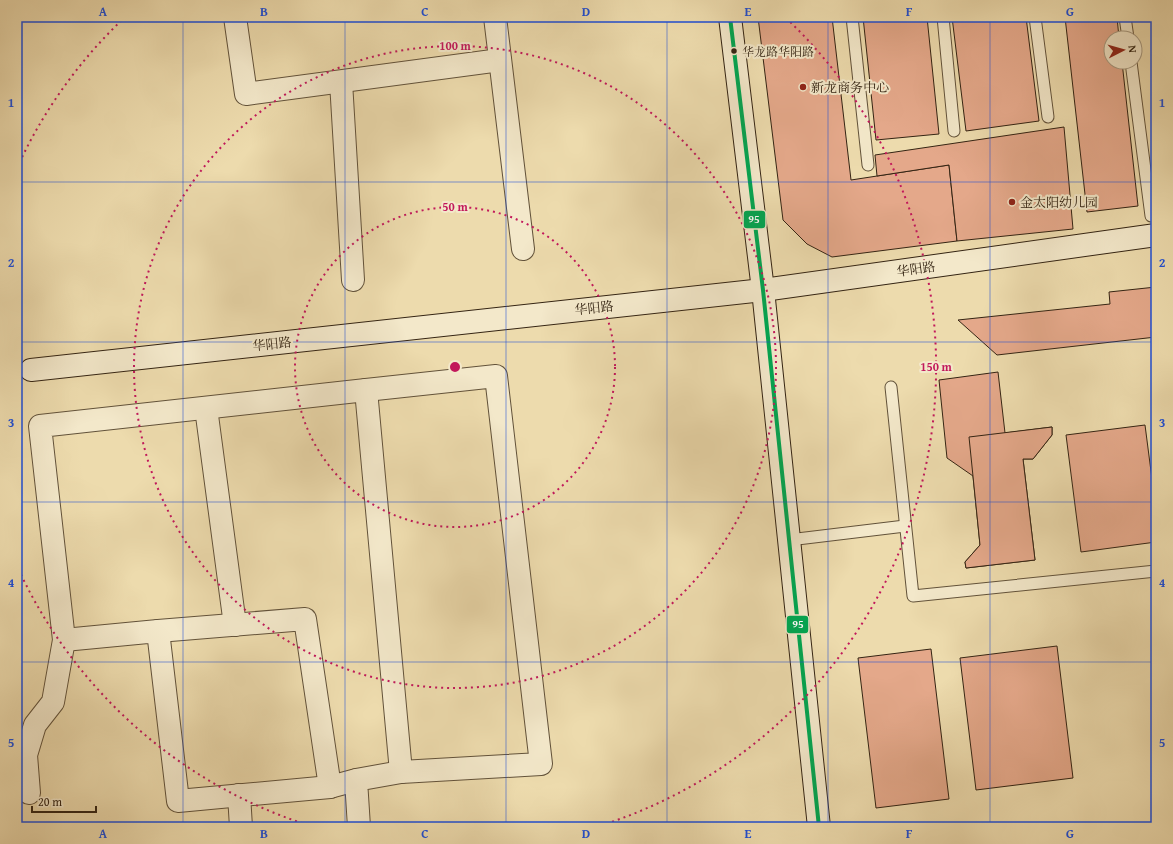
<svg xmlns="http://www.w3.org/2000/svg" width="1173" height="844" viewBox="0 0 1173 844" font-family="'Gentium Book Plus','Noto Serif SC',serif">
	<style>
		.building { fill: #e4a88a; stroke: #342413 }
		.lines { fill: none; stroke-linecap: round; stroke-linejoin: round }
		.lane-casing { stroke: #62523a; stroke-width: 13 }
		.street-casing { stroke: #62523a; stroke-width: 24 }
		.secondary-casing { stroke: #342413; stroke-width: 24 }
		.lane { stroke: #f3e8ca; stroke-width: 11 }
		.street { stroke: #f3e8ca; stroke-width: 22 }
		.secondary { stroke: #f3e8ca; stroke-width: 22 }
		.bus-1-casing { stroke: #f3e8ca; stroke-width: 7 }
		.bus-1 { stroke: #00a651; stroke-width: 4 }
		.grid { fill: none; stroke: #1d4ed8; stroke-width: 1; stroke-opacity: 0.55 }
		.ring { fill: none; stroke: #c2185b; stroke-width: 2; stroke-dasharray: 2 4 }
		.bus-dot { fill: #342413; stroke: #f3e8ca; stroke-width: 1.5 }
		.poi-dot { fill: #8f2418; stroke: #f3e8ca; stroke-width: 1.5 }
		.labels { text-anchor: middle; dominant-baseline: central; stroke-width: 4; stroke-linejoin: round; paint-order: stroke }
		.bus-label { font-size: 12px; fill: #342413; stroke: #f3e8ca; text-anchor: start }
		.poi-label { font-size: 13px; fill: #342413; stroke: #f3e8ca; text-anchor: start }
		.street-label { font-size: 13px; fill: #342413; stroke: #f3e8ca }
		.centre { fill: #c2185b; stroke: #f3e8ca; stroke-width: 2 }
		.ring-label { font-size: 12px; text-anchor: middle; font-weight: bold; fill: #c2185b; stroke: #f3e8ca; stroke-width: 4; stroke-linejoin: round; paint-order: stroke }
		.line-badge { stroke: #f3e8ca; stroke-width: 1.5 }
		.badge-label { font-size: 11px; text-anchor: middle; font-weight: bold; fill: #fff }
		.neatline { fill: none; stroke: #1d4ed8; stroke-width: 1.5 }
		.grid-label { font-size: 13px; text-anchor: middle; font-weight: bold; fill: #1d4ed8 }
	</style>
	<rect width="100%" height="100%" fill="#eddbad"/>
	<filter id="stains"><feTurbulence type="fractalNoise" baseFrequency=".005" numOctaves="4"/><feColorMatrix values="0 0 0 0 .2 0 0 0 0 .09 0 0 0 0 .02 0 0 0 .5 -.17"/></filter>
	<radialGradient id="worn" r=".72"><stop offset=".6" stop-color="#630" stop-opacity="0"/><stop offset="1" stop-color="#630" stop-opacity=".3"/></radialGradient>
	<g class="building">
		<path d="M758,17H832L851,180L949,165L957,241L832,257L807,244L783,220Z"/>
		<path d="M863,17H927L939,134L876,140Z"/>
		<path d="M952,17H1026L1039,121L966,131Z"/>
		<path d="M1065,17H1117L1119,38H1111V62H1122L1138,206L1087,212Z"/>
		<path d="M1064,127L1073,229L957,241L949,165L877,176L875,155Z"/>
		<path d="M1156,287V337L997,355L958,320L1110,304L1109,292Z"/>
		<path d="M998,372L1005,433L1052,427V435L1033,459H1023L1035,560L966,568L965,562L980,545L973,476L947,458L939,380Z"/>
		<path d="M1145,425L1156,510V542L1081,552L1066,435Z"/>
		<path d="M1052,427V435L1033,459H1023L1035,560L966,568L965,562L980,545L969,437Z"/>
		<path d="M1057,646L1073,778L976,790L960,658Z"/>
		<path d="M931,649L949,799L876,808L858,658Z"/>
	</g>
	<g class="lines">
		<g class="lane-casing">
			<g id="lane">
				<path d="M852,17L868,165"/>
				<path d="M943,17L954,131"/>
				<path d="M1035,17L1048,117"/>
				<path d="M1125,17L1128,38"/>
				<path d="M1131,62L1151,216"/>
				<path d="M891,387L913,596L1156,571"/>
				<path d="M789,540L905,526"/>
			</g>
		</g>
		<g class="street-casing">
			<g id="street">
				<path d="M235,17L246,94L500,60"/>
				<path d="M495,17L523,249"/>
				<path d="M341,82L353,280"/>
				<path d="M206,408L235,625"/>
				<path d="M158,631L305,619L330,787"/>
				<path d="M64,640L158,631L178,801L330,787L356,780"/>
				<path d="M29,793L26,755L35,725L53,702L64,640L40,426L366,390L401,772"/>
				<path d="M239,795L241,827"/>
				<path d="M359,827L356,780L401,772L541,764L496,376L366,390"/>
			</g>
		</g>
		<g class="secondary-casing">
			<g id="secondary">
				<path d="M730,17L763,290L819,827"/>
				<path d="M31,370L763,290L1156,235"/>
			</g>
		</g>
		<use href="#lane" class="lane"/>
		<use href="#street" class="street"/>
		<use href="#secondary" class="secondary"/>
		<g class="bus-1-casing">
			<path id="bus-1" d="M730,17L763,290L819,827"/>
		</g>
		<use href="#bus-1" class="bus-1"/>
	</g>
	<path class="grid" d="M183,17V827M345,17V827M506,17V827M667,17V827M828,17V827M990,17V827M17,182H1156M17,342H1156M17,502H1156M17,662H1156"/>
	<g class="ring">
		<circle cx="455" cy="367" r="160"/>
		<circle cx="455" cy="367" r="321"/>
		<path d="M314 827A481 481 0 0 1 17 566M17 168A481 481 0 0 1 124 18M786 18A481 481 0 0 1 596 827"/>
	</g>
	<circle class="bus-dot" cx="734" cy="51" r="3.5"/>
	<g class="poi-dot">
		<circle cx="803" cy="87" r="4"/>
		<circle cx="1012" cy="202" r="4"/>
	</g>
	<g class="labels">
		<g class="bus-label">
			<text x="742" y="51">华龙路华阳路</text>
		</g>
		<g class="poi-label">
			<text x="811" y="87">新龙商务中心</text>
			<text x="1020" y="202">金太阳幼儿园</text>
		</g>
		<g class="street-label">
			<text transform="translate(916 269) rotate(-8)">华阳路</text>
			<text transform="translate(594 308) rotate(-6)">华阳路</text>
			<text transform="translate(272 344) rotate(-6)">华阳路</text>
		</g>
	</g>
	<circle cx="455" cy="367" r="6" class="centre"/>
	<g class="ring-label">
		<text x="455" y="50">100 m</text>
		<text x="455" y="211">50 m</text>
		<text x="936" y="371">150 m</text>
	</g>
	<g class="line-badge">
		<rect x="743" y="210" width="23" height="19" rx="4" fill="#00a651"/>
		<rect x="786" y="615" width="23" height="19" rx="4" fill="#00a651"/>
	</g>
	<g class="badge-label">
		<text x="754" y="223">95</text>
		<text x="798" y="628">95</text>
	</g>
	<rect width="1173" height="844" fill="none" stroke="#eddbad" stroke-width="44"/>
	<g transform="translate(1123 50) rotate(84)"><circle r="19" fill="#f3e8ca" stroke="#a79a81"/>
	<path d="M0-3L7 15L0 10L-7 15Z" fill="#8f2418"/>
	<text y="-6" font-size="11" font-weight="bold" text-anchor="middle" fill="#342413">N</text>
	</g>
	<path d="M32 806v6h64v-6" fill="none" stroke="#342413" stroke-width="2"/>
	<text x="38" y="806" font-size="12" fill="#342413" stroke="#f3e8ca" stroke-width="3" paint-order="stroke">20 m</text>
	<rect x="22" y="22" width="1129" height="800" class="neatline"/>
	<g class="grid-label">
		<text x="103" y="16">A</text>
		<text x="264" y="16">B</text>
		<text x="425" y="16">C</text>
		<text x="586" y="16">D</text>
		<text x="748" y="16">E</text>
		<text x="909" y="16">F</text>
		<text x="1070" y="16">G</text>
		<text x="11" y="107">1</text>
		<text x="1162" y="107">1</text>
		<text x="11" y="267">2</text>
		<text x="1162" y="267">2</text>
		<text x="11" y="427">3</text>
		<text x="1162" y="427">3</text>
		<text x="11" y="587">4</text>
		<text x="1162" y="587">4</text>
		<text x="11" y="747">5</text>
		<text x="1162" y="747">5</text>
		<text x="103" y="838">A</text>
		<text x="264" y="838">B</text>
		<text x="425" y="838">C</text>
		<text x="586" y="838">D</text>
		<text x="748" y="838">E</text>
		<text x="909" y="838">F</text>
		<text x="1070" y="838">G</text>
	</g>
	<rect width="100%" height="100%" filter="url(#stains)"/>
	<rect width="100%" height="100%" fill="url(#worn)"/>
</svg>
